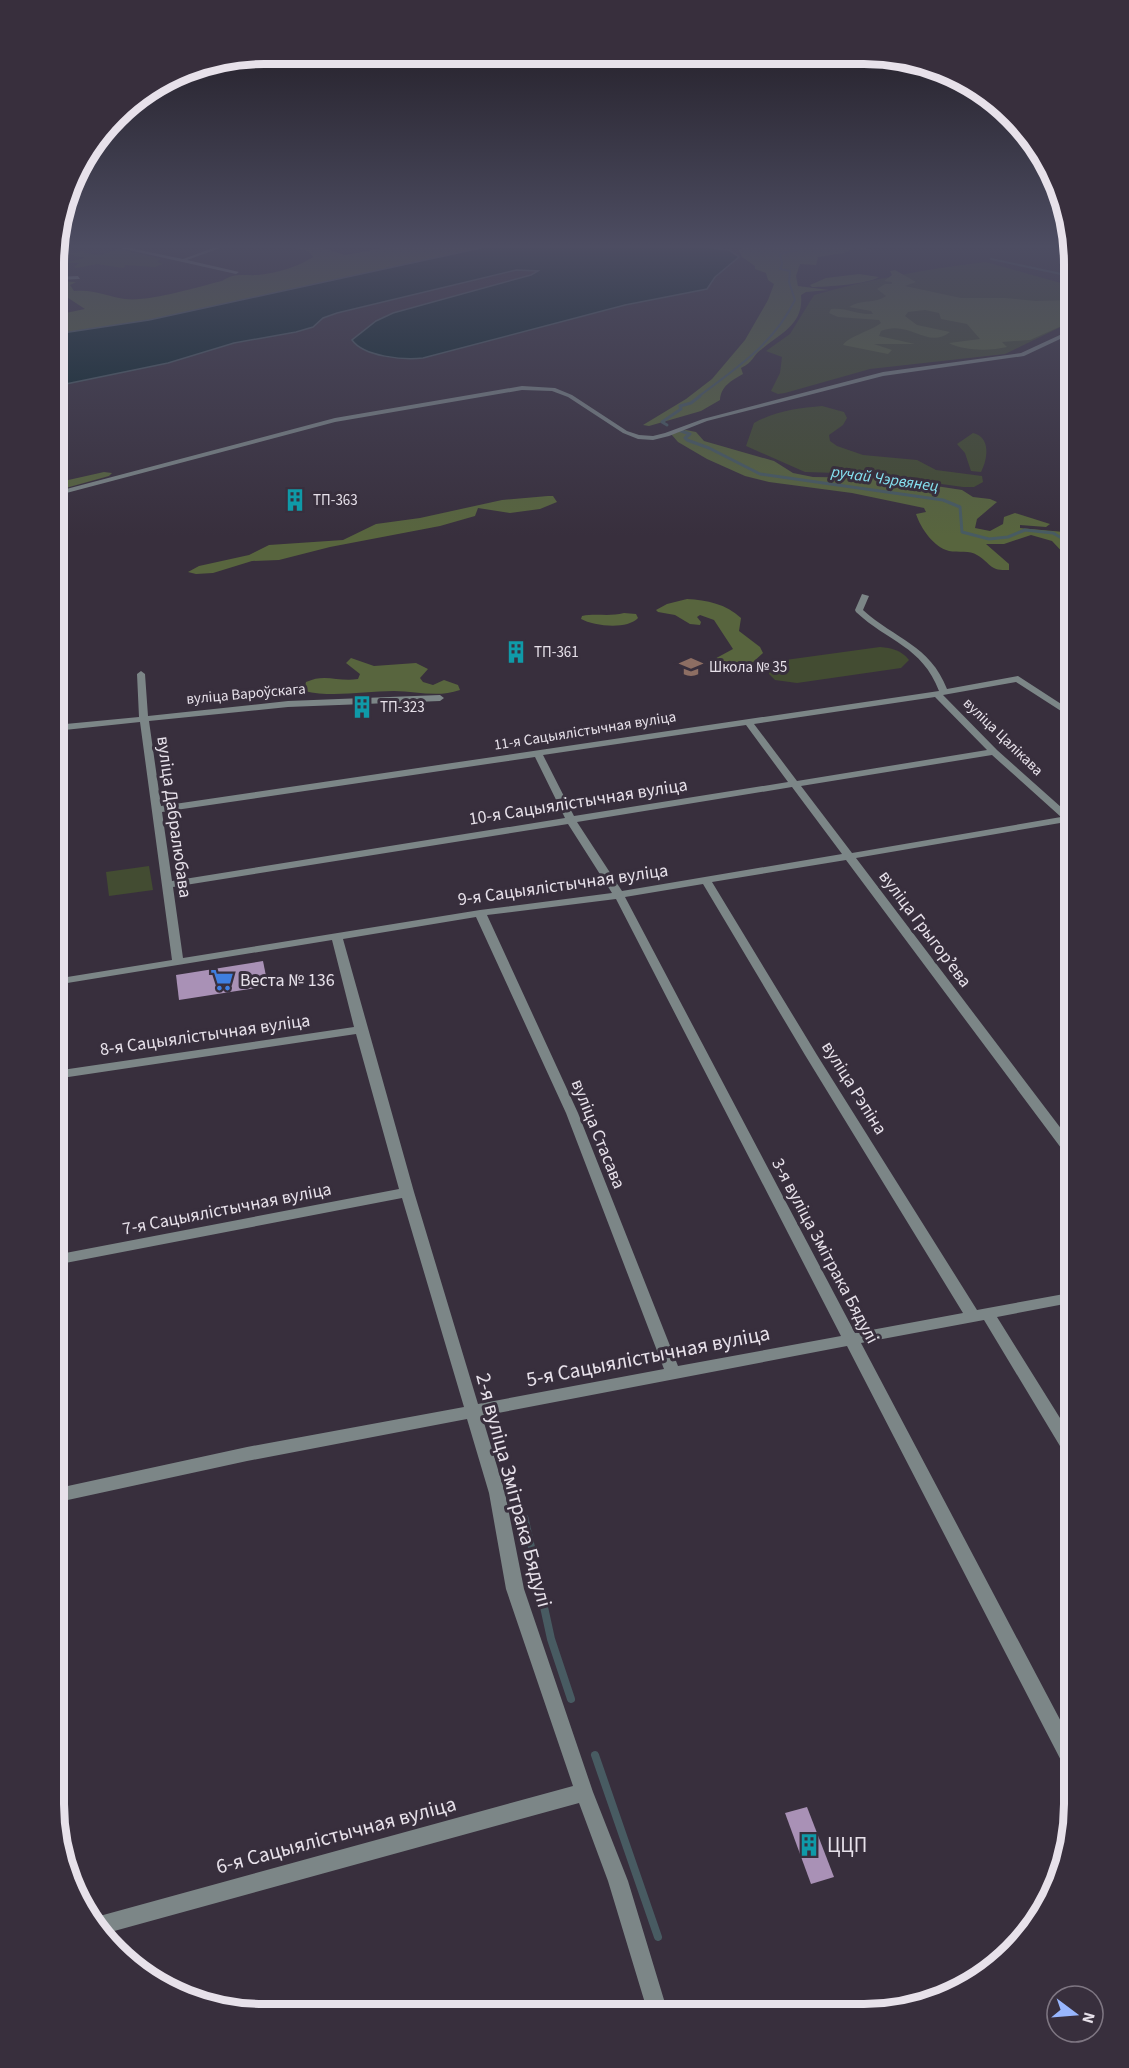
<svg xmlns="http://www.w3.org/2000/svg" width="1129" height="2068" viewBox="0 0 1129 2068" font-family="'Source Sans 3',sans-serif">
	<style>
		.green { fill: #434c32 }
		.forest { fill: #58653e }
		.water { fill: #042227; stroke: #485b62; stroke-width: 1.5 }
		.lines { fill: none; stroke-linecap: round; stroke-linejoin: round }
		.stream-far3 { stroke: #485b62; stroke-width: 2 }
		.stream-far2 { stroke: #485b62; stroke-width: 3 }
		.stream-far1 { stroke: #485b62; stroke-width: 7 }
		.stream { stroke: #485b62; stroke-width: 8 }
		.building { fill: #a991b6 }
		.minor { fill: #7c8687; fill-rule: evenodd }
		.labels { text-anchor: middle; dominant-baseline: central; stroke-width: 6; stroke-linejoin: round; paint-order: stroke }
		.far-poi-label { font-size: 15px; fill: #e7e1ea; stroke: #382f3d; text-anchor: start }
		.far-street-label { font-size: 15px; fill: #e7e1ea; stroke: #382f3d }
		.far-water-label { font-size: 16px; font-style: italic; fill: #85e1f1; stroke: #382f3d }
		.street-label { font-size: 18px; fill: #e7e1ea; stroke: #382f3d }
		.poi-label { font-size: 18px; fill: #e7e1ea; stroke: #382f3d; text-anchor: start }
		.near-street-label { font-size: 21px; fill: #e7e1ea; stroke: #382f3d }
		.near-poi-label { font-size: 21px; fill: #e7e1ea; stroke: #382f3d; text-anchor: start }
		.rim { fill: none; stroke: #e7e1ea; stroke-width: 8 }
	</style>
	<rect width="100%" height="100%" fill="#382f3d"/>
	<g class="green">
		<path d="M120,249L161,259L157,262L163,264L155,267L124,265L125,267L122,268L97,264L77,268L74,267L79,263H63L85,258L67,254L84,251V253L100,255Z"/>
		<path d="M986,262L1075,287V320L1005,354L870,369L785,393L778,394L771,391L780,373L782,357L766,351L790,334L814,295C871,279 927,269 986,262Z"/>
		<path d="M822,406L844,412L847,418L843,425L829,435L830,441L837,446L863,455L917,460L936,470L982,476L983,482L974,487H963L869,474L805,472L746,446L754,423C775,411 799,408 822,406Z"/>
		<path d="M973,433C991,437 988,459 981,472L971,471L965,453L957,444Z"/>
		<path d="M880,647C892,648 901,650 909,660L901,668L797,683L775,680L769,674L770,665L778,661Z"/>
		<path d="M149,866L153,890L109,896L106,872Z"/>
	</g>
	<g class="forest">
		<path d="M287,246L320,247L345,255L383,248L381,246H490L149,320L56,334V315L85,309L56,290V281L76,282L70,285L74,291C94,289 106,296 125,299C149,302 197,287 222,281C235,272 244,276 258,275C277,273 298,267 313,257L308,251Z"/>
		<path d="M755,246H860L873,251L854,248L844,253L818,257L816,265L800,264L796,276L798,286L829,290L806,292L801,295C804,324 781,333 762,349C752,356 754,362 741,368L743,374C731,381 721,386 720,400L701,411L649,426L643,425L686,399L712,379L745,340L768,300L774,284L768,280L766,273L755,269V266L742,257L738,249Z"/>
		<path d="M895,270L916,282L905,286L961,298H1005L1035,301L1075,300V320L1030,340L1002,342L1007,347C990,351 964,351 949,343L980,339L967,324L941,319L939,313L925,310L908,312L905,316L917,325L950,332C927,350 910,319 881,331L879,336L915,344H874L892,350L888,354L843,345C849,336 871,331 881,323L879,320L838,317L829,313L831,309C845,307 858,315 873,314L871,311L849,307C861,299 875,304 886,296L877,289L885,284H892V282L884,281L892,275L890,271Z"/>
		<path d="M859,274L879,277C868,284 826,287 812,287L810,285L826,278Z"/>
		<path d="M686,430L696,432L704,441L774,461L793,473L813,477L884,478L962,490L973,497L990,499L997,502L977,519L975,528L990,531L1003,524L1004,517L1015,513L1050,524L1046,527L1020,525V528L1075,533V581L1068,558L1052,541L1031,535L1004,544H986L1009,564V570C989,571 992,564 977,555C970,550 958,553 949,551C934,547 921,529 916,514L926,512L924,508L852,493L769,482L745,476L707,459L678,442L671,434Z"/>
		<path d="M104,472L112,473L109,476L55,491V483Z"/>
		<path d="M548,496H553L557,502L540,509L510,513L478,508L475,516L440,526L330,547L279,560L252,561L213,573L196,574L188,572L199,566L249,555L269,545L343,540L376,524L420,518L502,500Z"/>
		<path d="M687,599C707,600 726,604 741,618L739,631L760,647L763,653L753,662L757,671C747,672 743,666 734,665C724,664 718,669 709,665V662L733,649L714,620L700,615L697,617L701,622L700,625L690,624L675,615L658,612L656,610L667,604Z"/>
		<path d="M624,613L636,614L638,618C627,630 594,626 581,619L582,616C596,613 609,617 624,613Z"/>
		<path d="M351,658L374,666L416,663L428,669L420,678L423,682L433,685L444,680L458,685L460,690C437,698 417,691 394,691C364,691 334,698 304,691L306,682C325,673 337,682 358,679L360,674L346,663Z"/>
	</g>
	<path class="water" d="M490,246H696L729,250L739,257L715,277L707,289L625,305L423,358C404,360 364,357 352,340L376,321L393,313L531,275L538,271L516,270L337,313L323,318L313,327L296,332L234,343L168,363L56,386V334L149,320Z"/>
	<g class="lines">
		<g class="stream-far3">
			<path d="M991,259L1075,277"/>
			<path d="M698,397C736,368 773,345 795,300L789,282L790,271L780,269L782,264L780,254L800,249L790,246"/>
		</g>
		<g class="stream-far2">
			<path d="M667,425L662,422L681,409L680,406L691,403L700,396"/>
			<path d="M681,431L690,434L685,438L687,440L709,448L760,474L943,500L960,507L962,532L989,539L1008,537L1025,530L1053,533L1075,546"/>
		</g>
		<path class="stream-far1" d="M525,1518L533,1554"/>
		<g class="stream">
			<path d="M532,1552L551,1639L571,1699"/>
			<path d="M595,1755L658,1937"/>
		</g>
	</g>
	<g class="building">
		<path d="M263,961L268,986L179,1000L176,975Z"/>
		<path d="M807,1807L834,1877L811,1884L785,1813Z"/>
	</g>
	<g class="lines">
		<g class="minor">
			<path d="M111,246H120L183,259L219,246H226L187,260L239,272L236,274Z"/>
			<path d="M78,276L80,279L56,280V277Z"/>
			<path d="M1075,328V332L1024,356L883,376L707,421L669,436L653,440L638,439L623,433L568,397L552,391L522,390L335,422L55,496V492L335,418L522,386L555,388L572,395L627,431L639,435L653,436L665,433L703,419L883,372L1021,353Z"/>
			<path d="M862,594L869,596L863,610C895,639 930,645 947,689L1018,676L1075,713V720L1016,682L943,695L997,750L1071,816L1075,815V826L1066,822L856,858L1075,1147V1161L1070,1160L846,860L712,882L817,1055L977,1310L1075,1292V1302L997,1317L1075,1442V1462L1069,1461L984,1320L861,1343L1075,1748V1777L1068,1774L847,1346L482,1416L505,1493L524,1589L593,1792L628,1881L668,2013H648L608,1881L579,1803L107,1933L96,1917L573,1786L506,1589L489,1493L467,1419L247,1461L54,1503V1489L247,1447L464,1407L402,1198L55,1265V1255L399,1189L356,1034L55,1079V1071L354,1027L332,940L55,985V979L172,960L140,722L55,731V725L139,717L137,674L141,671L145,674L148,716L288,701L440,695L444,698L440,701L288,707L149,721L161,806L939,691C922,646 888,642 856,612L855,610ZM935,697L987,750L797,781L754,724ZM746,725L788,782L574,816L543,755ZM992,755L1061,817L852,853L801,786ZM535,757L565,818L172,881L162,812ZM792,787L842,854L622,891L577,822ZM568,824L612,893L480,910L183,958L173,887ZM703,884L805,1055L963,1313L855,1333L625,897ZM616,899L841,1336L678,1366L578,1113L487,915ZM476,917L566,1113L664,1369L478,1404L414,1192L343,939Z"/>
		</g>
	</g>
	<linearGradient id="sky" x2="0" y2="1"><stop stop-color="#1f1a22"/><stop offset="0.46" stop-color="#4d4d62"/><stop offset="1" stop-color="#4d4d62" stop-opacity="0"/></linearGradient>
	<rect width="1129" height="536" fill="url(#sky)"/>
	<defs>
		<g id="building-bare" transform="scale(1.8)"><path d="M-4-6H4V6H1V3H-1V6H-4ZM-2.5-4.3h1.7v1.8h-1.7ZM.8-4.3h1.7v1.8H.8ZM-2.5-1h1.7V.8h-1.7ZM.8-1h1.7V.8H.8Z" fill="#0f9aa8" stroke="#382f3d" stroke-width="2.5" paint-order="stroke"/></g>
		<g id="school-bare" transform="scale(1.8)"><path d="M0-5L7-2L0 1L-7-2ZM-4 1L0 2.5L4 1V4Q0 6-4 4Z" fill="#8d6e63" stroke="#382f3d" stroke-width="2.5" paint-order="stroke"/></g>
		<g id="supermarket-bare" transform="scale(1.8)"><path d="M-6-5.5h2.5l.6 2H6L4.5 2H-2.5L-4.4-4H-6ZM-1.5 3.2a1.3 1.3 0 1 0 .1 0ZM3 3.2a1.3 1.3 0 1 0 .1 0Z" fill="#3f7fe0" stroke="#382f3d" stroke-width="2.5" paint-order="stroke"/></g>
	</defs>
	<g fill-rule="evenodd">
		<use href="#building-bare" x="295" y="500"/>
		<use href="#building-bare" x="516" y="652"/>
		<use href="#school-bare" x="691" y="667"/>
		<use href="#building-bare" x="362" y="707"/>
		<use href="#supermarket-bare" x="222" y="980"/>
		<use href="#building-bare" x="809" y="1845"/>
	</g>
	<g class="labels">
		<g class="far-poi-label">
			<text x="313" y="500">ТП-363</text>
			<text x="534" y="652">ТП-361</text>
			<text x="709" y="667">Школа № 35</text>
			<text x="380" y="707">ТП-323</text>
		</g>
		<g class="far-street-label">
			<text transform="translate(246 694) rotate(-5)">вуліца Вароўскага</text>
			<text transform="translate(585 731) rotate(-9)">11-я Сацыялістычная вуліца</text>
			<text transform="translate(1003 737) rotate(44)">вуліца Цалікава</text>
		</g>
		<g class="far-water-label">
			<text transform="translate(885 479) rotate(8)">ручай Чэрвянец</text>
		</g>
		<g class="street-label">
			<text transform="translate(578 802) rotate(-9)">10-я Сацыялістычная вуліца</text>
			<text transform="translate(174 817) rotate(82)">вуліца Дабралюбава</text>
			<text transform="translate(563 885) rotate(-8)">9-я Сацыялістычная вуліца</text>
			<text transform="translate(925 929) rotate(53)">вуліца Грыгорʼева</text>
			<text transform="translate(205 1035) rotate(-8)">8-я Сацыялістычная вуліца</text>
			<text transform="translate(854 1088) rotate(58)">вуліца Рэпіна</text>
			<text transform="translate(598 1134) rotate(68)">вуліца Стасава</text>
			<text transform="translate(227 1209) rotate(-11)">7-я Сацыялістычная вуліца</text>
			<text transform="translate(825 1251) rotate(62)">3-я вуліца Змітрака Бядулі</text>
		</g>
		<g class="poi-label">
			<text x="240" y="980">Веста № 136</text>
		</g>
		<g class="near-street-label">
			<text transform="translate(648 1356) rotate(-11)">5-я Сацыялістычная вуліца</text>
			<text transform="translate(514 1490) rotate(75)">2-я вуліца Змітрака Бядулі</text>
			<text transform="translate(336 1835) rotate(-15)">6-я Сацыялістычная вуліца</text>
		</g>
		<g class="near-poi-label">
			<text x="827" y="1845">ЦЦП</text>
		</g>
	</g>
	<path d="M0 0H1129V2068H0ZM264 64H864A200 200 0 0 1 1064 264V1804A200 200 0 0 1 864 2004H264A200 200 0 0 1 64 1804V264A200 200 0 0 1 264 64Z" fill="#382f3d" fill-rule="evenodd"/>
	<path class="rim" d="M264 64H864A200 200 0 0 1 1064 264V1804A200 200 0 0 1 864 2004H264A200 200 0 0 1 64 1804V264A200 200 0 0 1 264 64Z"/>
	<g transform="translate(1075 2014) rotate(106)"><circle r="28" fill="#382f3d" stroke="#7e7682" stroke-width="1.5"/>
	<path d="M0-4.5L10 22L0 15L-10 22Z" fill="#98b6fd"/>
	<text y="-9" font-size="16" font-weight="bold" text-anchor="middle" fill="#e7e1ea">N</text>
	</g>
</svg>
